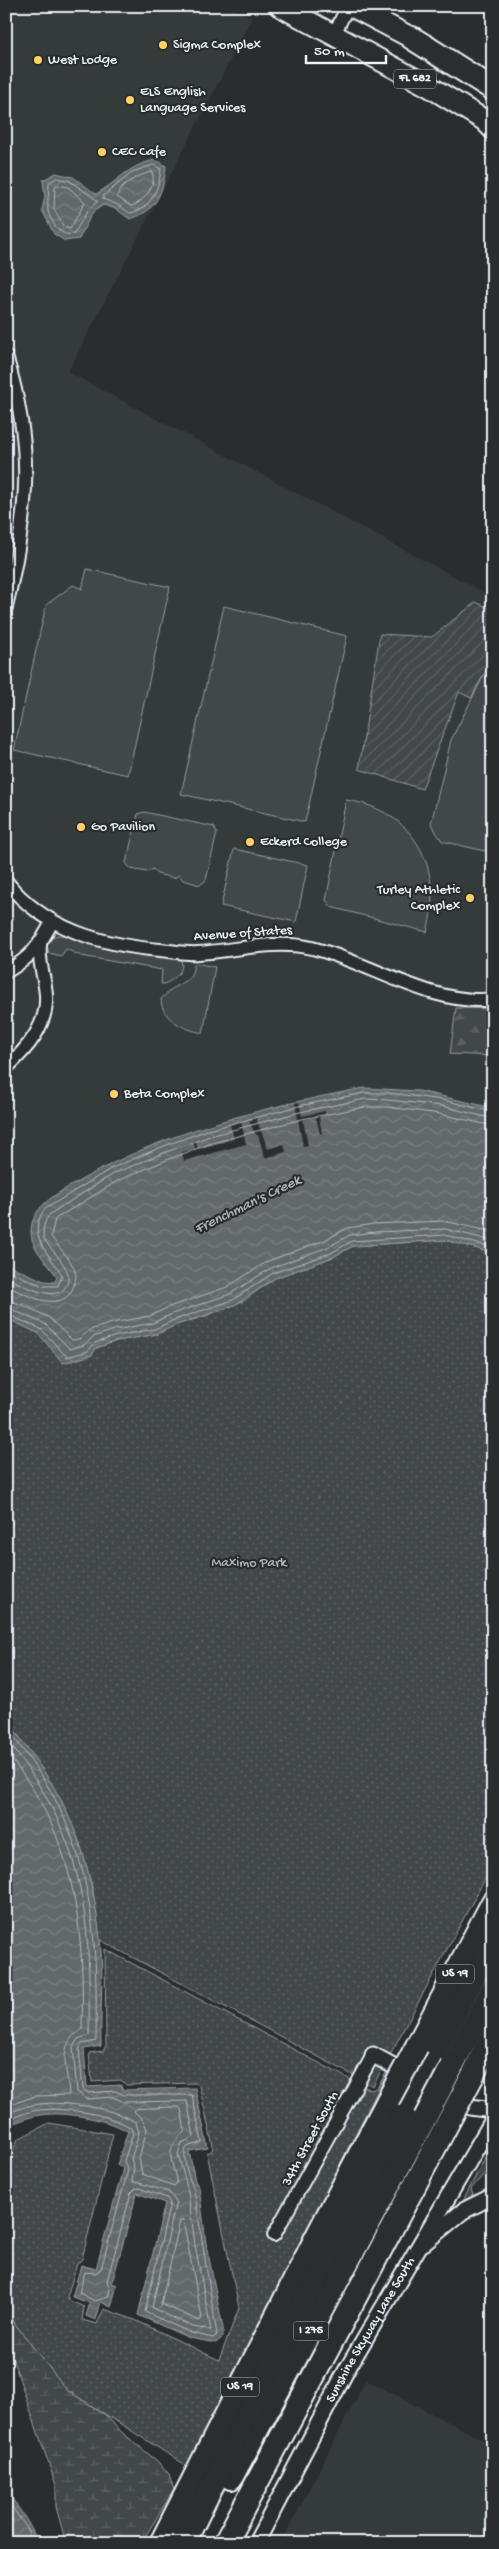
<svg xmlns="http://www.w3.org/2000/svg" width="499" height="2549" viewBox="0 0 499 2549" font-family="'Gochi Hand',sans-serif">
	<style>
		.built { fill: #363a3b }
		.grass { fill: #424648; stroke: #959ca0 }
		.forest { fill: url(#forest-firs); stroke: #959ca0 }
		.wetland { fill: url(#wetland-marsh); stroke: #959ca0 }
		.park { fill: url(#park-dots); stroke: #959ca0 }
		.garden { fill: url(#garden-furrows); stroke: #959ca0 }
		.water { fill: url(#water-waves); stroke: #989fa3 }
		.pier { fill: #2a2d2e }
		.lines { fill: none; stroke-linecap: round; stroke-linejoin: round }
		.shore { stroke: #b3bac0; stroke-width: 1 }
		.minor-casing { stroke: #e8f1f8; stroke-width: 16 }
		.tertiary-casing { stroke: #e8f1f8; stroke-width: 19 }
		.primary-casing { stroke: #e8f1f8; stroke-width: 24 }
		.motorway-casing { stroke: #e8f1f8; stroke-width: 26 }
		.minor { stroke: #2a2d2e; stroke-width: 12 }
		.tertiary { stroke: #2a2d2e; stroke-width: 15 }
		.primary { stroke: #2a2d2e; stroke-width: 20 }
		.motorway { stroke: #2a2d2e; stroke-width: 22 }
		.motorway-bridge-casing { stroke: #e8f1f8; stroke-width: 26; stroke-linecap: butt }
		.motorway-bridge { stroke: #2a2d2e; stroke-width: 22 }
		.poi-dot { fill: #ffd166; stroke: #2a2d2e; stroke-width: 2 }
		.labels { text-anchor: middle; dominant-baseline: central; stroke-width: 4.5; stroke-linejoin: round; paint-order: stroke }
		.shield { fill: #2a2d2e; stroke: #afb6bb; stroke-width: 1 }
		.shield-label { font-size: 12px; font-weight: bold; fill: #e8f1f8 }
		.poi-label { font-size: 14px; fill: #e8f1f8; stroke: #2a2d2e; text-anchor: start }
		.street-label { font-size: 14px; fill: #e8f1f8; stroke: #2a2d2e }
		.park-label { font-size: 14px; fill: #aeb5ba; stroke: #2a2d2e }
		.water-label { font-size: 15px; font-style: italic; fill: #acb3b9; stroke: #2a2d2e }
	</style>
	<defs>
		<pattern id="forest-firs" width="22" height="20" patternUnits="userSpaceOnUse" patternTransform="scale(1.25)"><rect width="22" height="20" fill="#424648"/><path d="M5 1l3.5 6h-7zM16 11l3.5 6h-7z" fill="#5d6163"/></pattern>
		<pattern id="wetland-marsh" width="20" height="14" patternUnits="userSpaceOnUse" patternTransform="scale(1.25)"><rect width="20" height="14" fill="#424648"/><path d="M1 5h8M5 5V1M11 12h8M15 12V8" fill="none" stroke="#5d6163"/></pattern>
		<pattern id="park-dots" width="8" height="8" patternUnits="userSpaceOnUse" patternTransform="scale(1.25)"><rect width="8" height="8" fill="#424648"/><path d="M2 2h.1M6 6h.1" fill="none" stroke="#5d6163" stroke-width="1.8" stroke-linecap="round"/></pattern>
		<pattern id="garden-furrows" width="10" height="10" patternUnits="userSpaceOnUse" patternTransform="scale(1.25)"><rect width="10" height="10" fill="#424648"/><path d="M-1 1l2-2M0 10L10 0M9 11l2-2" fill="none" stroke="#5d6163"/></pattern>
		<pattern id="water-waves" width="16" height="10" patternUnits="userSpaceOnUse" patternTransform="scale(1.25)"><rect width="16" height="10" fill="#63686b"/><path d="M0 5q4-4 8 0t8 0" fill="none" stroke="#797e81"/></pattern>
	</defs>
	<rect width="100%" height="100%" fill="#2a2d2e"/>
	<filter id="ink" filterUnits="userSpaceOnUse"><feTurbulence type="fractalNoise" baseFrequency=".02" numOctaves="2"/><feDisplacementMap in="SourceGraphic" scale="10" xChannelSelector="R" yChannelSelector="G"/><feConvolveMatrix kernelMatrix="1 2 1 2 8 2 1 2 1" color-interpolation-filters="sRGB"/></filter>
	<g filter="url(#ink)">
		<g class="built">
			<path d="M6,6H229L252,18L68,372L493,597V1108L419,1091L364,1088L241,1115L162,1141L110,1163L56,1195L35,1214L31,1232L40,1254L57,1278L55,1283L44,1281L6,1264Z"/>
			<path d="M366,2380L493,2445V2531L476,2536L465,2543H281Z"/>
		</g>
		<g class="grass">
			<path d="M87,569L170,587L128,775L14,750L46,605L73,585L82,589Z"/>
			<path d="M224,606L347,636L305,822L181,794Z"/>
			<path d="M490,663H493V853L442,841L431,824L451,740Z"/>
			<path d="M346,800C415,810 444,869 427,932L331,907L326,900Z"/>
			<path d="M144,812L214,827L217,833L206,880L200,885L183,880L179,875L174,878L157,874L153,869L147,872L131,869L126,863L138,814Z"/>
			<path d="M234,849L308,865L296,922L221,906Z"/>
			<path d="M58,935C73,935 85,943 99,947C125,952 150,955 176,958L181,960C185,971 174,980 164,984H161L162,970L81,956L66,949L61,956L49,953C45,944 49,938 58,935Z"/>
			<path d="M195,963L215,967L203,1033C186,1030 161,1020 161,999L173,988L190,978Z"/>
			<path d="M493,2142V2164L471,2189L473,2195L463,2201Z"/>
		</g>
		<path class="forest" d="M456,1008L493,1009V1056L450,1054Z"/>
		<path class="wetland" d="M6,2302L15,2324L67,2390L107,2416L118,2429L157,2461L169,2474L174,2490L141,2543H66L56,2507V2485L6,2340Z"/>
		<g class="park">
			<path d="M445,1240L493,1253V1864L373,2086L100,1940L93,1890L80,1843L61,1800L6,1717V1318L38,1333L58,1354L70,1361L92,1355L96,1348L117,1341L157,1334L176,1325L206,1316L245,1300L275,1278L333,1257L353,1246Z"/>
			<path d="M105,1949L353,2081L267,2238L276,2243L363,2086L371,2090L377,2088L388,2070L187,2466L67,2390L15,2324L6,2302V2167L18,2139L49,2123L113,2134L82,2259L77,2264L67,2297L70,2301L84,2307L82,2320L97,2324L104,2309L135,2320L219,2360L239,2308L207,2153L212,2151L213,2146L199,2085L195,2083L126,2085L121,2080L92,2082L89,2053L103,2051L106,2046Z"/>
		</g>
		<path class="garden" d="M476,602L493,610V663H490L471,698L459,692L422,789L359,769L380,634L432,637Z"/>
		<g class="water">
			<path d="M156,160L166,166C163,193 157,211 130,219L116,209L103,205L92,213L79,239L65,241L54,234L42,210L45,197L43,180L56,173L73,177L96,194C119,181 128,165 156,160Z"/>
			<path d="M364,1088L419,1091L493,1108V1253L445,1240L353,1246L333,1257L275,1278L235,1305L176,1325L157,1334L117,1341L96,1348L92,1355L63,1363L38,1333L6,1318V1264L44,1281L55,1282L57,1277C49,1264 31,1249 31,1232C31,1205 60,1192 81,1180C168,1130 265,1107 364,1088Z"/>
			<path d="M6,1717C24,1745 46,1771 61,1800C83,1843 95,1891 100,1939C104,1975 100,2011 101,2046L84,2049L87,2087L121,2085L123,2090L195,2088L208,2148L189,2151L195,2181L199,2187L206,2243L223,2328V2337L216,2343L189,2338L138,2315L165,2203L137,2193L112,2283L117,2285L111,2307L101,2302L96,2320L86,2316L90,2303L72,2297L81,2265L96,2269L123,2168L117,2165L128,2131C105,2119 66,2111 40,2115C28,2117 17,2122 6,2127Z"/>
			<path d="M6,2489C17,2508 31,2522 37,2543H6Z"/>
		</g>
		<g class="pier">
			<path d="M299,1102L302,1116L325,1111V1115L319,1117L322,1133L320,1134L316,1117L303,1120L308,1145L303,1146L295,1103Z"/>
			<path d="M256,1118L268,1149L284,1144L286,1152L265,1158L258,1135H256L249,1121Z"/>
			<path d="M241,1121L246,1144L184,1161L182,1152L195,1149L193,1141H196L198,1149L234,1139L230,1124Z"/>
		</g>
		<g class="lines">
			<g class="shore">
				<path d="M154,165L161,169C159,189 151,209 130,213L118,205L103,199V196L133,172Z"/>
				<path d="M152,172C158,183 143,204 131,206L117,197C119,185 140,174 152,172Z"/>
				<path d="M57,178L70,181L98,201L88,210L74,234C60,237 52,224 48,211C47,207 49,190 49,183Z"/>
				<path d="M58,185L68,187L85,202L70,229L63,226L54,209L55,187Z"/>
				<path d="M6,1270L43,1286H58L62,1275C49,1253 25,1235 45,1209L112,1168L164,1146L208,1130L299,1106L364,1093H389L443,1100L493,1112"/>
				<path d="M6,1277C19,1283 56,1305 66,1286C68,1282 69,1278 68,1274C64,1261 51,1250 44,1239C42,1230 44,1221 50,1214L115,1173L166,1152L210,1136L300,1112L365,1099L388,1100L442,1106L493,1119"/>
				<path d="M6,1285C23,1294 60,1314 72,1290C75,1284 77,1277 75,1271C70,1257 58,1248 51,1236L55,1219L119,1180L169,1159L212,1143L302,1119L365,1107H388L440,1114L493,1126"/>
				<path d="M6,1300L21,1304L48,1317L72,1340L79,1339L90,1330L112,1323L150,1316L169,1307L227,1287L268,1261L325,1240L348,1228L374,1224L444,1221L493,1232"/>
				<path d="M6,1307L45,1324L70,1349L84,1345L93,1337L114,1330L153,1323L172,1314L230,1294L271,1268L328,1247L350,1235L375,1232L445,1229L493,1241"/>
				<path d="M6,1314L41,1329L67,1357L88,1351L95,1343L116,1336L155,1329L174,1320L233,1300L273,1273L331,1253L352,1241L445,1235L493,1248"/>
				<path d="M6,1726C23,1751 43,1775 57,1803C96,1880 97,1957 96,2041L82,2044L79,2049L83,2089L88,2093L116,2091L124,2095H192L202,2142L187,2147C181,2156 189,2180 194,2189L217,2335L213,2338L191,2333L145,2312L170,2203L167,2198L139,2188L135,2189L131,2193L107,2281L110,2289L108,2297L95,2301L79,2293L85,2272L96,2273L101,2269L128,2170L124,2161L133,2133L131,2128C111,2114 64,2107 40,2110C28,2111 17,2116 6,2121"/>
				<path d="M6,1737C21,1760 38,1781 50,1804C90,1880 90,1953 89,2035L78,2039L73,2047L77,2092L87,2099L113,2097L124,2102L187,2101L194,2137L182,2143L178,2154L188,2191L195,2245L211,2330L193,2327L152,2308L176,2202L169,2192L132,2181L134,2168L131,2159L139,2133L136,2123C117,2108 64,2101 39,2104C28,2105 17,2110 6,2114"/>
				<path d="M6,1751C19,1770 34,1788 44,1809C80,1878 84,1953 82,2029C55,2046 68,2068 69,2095L36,2096L6,2106"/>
				<path d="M178,2107L181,2109L185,2131C164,2151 171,2156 177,2183L174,2186L142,2174L139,2158L147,2129L143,2120L134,2111L136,2109Z"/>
				<path d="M183,2220L202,2318L200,2321L161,2304L180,2221Z"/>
				<path d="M6,2499L27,2528L32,2543"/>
			</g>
			<g class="minor-casing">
				<g id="minor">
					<path d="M334,34L348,6"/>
					<path d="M6,356C35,450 28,513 6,607"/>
					<path d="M6,881C43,929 102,945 160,950C173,951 186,954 198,953C235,951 275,939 312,948C367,961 436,1008 493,999"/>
					<path d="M6,972C31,957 39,947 52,922"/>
					<path d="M6,1068C27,1049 48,1025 46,995C45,978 38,963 40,945"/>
					<path d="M274,2235L373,2055"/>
				</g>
			</g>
			<g class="tertiary-casing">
				<g id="tertiary">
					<path d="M373,2055L412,2076"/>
					<path d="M452,2097L470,2107L493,2110"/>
					<path d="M424,2243L463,2211L493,2196"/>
					<path id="s1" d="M256,2543L346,2371L493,2120"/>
				</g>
			</g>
			<g class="primary-casing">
				<g id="primary">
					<path d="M280,6L430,87L484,120L493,129"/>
					<path d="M351,6L427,46"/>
				</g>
			</g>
			<g class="motorway-casing">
				<g id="motorway">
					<path d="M412,38L493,89"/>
					<path d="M417,2046L493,1902"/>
					<path d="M452,2066L493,1988"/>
					<path d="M472,2077L493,2033"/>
					<path d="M231,2478L425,2118"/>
					<path d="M161,2543L319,2232L388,2100"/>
					<path d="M184,2543L272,2364L493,1941"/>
					<path d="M225,2543L444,2130"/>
				</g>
			</g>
			<use href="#minor" class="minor"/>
			<use href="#tertiary" class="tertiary"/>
			<use href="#primary" class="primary"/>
			<use href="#motorway" class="motorway"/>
			<g class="motorway-bridge-casing">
				<g id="motorway-bridge">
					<path d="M388,2100L417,2046"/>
					<path d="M425,2118L452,2066"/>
					<path d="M444,2130L472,2077"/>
				</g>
			</g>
			<use href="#motorway-bridge" class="motorway-bridge"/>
		</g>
	</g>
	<g class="poi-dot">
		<circle cx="163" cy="45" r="5"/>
		<circle cx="38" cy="60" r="5"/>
		<circle cx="130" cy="100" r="5"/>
		<circle cx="102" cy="152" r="5"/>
		<circle cx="81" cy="827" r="5"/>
		<circle cx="250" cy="842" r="5"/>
		<circle cx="470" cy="898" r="5"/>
		<circle cx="114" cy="1094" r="5"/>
	</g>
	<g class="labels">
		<g class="shield">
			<rect x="394" y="69.5" width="42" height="19" rx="4"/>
			<rect x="436" y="1964.5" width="38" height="19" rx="4"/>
			<rect x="293.5" y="2321.5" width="35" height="19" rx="4"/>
			<rect x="221" y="2377.5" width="38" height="19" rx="4"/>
		</g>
		<g class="shield-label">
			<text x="415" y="79">FL 682</text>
			<text x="455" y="1974">US 19</text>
			<text x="311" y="2331">I 275</text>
			<text x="240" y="2387">US 19</text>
		</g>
		<g class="poi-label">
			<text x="173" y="45">Sigma Complex</text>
			<text x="48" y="60">West Lodge</text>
			<text x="140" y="92">ELS English<tspan x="140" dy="16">Language Services</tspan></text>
			<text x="112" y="152">CEC Cafe</text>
			<text x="91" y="827">Go Pavilion</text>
			<text x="260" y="842">Eckerd College</text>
			<text x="460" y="890" text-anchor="end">Turley Athletic<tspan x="460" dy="16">Complex</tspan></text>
			<text x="124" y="1094">Beta Complex</text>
		</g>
		<g class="street-label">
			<text transform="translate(243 934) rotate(-4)">Avenue of States</text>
			<text transform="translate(311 2139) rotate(-62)">34th Street South</text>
			<text stroke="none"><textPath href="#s1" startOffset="242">Sunshine Skyway Lane South</textPath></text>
		</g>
		<g class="park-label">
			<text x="249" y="1563">Maximo Park</text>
		</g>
		<g class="water-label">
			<text transform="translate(248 1205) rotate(-26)">Frenchman's Creek</text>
		</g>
	</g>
	<rect width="499" height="2549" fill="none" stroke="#2a2d2e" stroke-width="25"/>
	<rect x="12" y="12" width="474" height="2524" fill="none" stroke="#e8f1f8" stroke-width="2" filter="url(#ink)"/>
	<path d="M306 55v8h80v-8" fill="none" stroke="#e8f1f8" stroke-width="2.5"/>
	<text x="314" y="55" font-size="15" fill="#e8f1f8" stroke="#2a2d2e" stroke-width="4" paint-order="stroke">50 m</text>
</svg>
